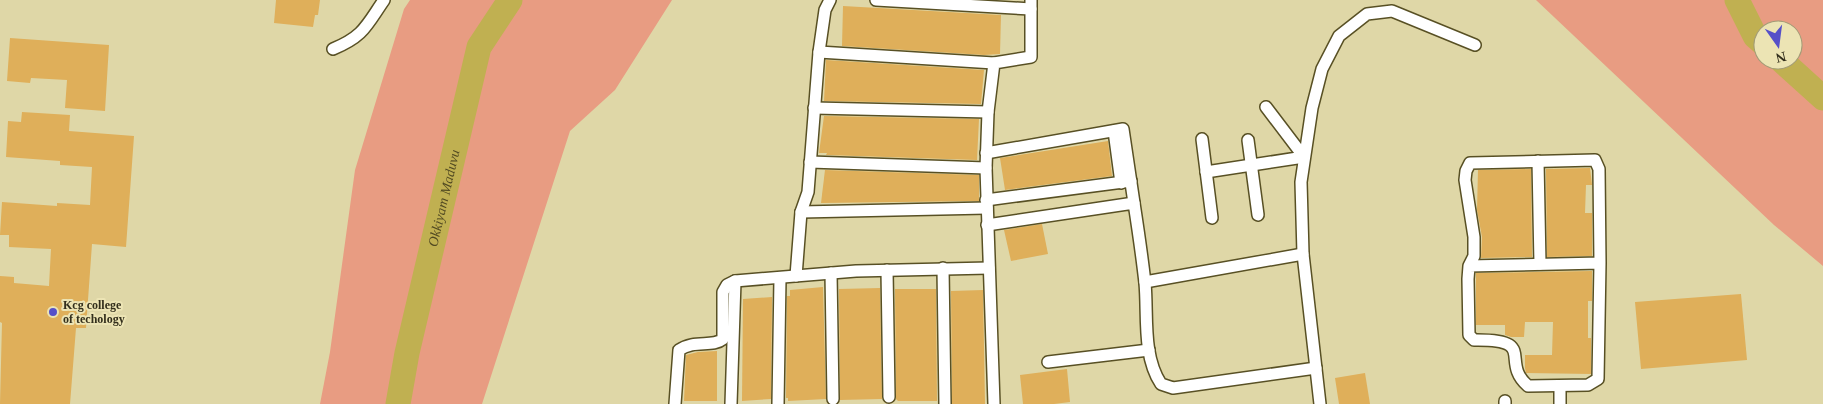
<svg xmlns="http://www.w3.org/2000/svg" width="1823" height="404" viewBox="0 0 1823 404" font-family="'Times New Roman',serif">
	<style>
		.green { fill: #e89c82; fill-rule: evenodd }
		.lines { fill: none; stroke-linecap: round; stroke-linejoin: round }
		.river { stroke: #c0b051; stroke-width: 25 }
		.building { fill: #dfaf5a }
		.street-casing { stroke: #585024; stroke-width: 14 }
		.street { stroke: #fff; stroke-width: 11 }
		.poi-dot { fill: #5650c8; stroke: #ece4b4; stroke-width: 2 }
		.labels { text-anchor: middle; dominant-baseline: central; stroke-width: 4; stroke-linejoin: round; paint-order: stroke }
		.poi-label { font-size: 12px; font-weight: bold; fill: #332f1c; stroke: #ece4b4; text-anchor: start }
		.water-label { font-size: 14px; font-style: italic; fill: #514a22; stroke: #ece4b4 }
	</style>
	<rect width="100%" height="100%" fill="#dfd7a7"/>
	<g class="green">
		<path d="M410,0H672L615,90L570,131L482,404H320L330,352L355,170L404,9Z"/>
		<path d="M1536,0H1823V266L1774,225ZM1763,30H1793V60H1763Z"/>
	</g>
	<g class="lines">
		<g class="river">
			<path d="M1737,0L1755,36L1763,43"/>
			<path d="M1781,60L1823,98"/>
			<path id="s1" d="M398,404L407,353L479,47L510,0"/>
		</g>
	</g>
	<g class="building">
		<path d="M276,0H320L318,15H315L313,27L274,23Z"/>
		<path d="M843,6L1001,15L1000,54L984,55L842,46Z"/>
		<path d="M10,38L109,45L105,111L65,108L67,80L31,78L30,83L7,81Z"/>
		<path d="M826,60L984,70L981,104L824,101Z"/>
		<path d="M22,112L70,115L69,131L134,136L126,247L92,244L86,328H76L70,404H0L2,323L0,322V276L14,277V283L49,286L51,249L9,247V235H0L2,202L57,206V203L90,205L92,167L60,165V161L6,157L8,121L21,122Z"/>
		<path d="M824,116L979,119L977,160L826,155L827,153H819Z"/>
		<path d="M1108,141L1112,176L1005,190L1000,158Z"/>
		<path d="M1590,168L1592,185H1586L1585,213H1592V256L1547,257L1546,169Z"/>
		<path d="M1531,169L1532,257L1481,258L1482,237L1477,210L1478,170Z"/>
		<path d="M825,170L979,175V201L821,203Z"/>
		<path d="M1042,224L1048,254L1011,261L1004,230Z"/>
		<path d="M1592,271V301H1588V338H1591V374L1526,373L1525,368V355H1552L1553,322H1525L1524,337H1511L1505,335V325H1476V273Z"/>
		<path d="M823,287L826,399L788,401V398H786L787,296H790V290Z"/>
		<path d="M880,288L882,399L840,400L839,289Z"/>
		<path d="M895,289H936L937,401H898L896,399Z"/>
		<path d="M983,290L985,404H952L951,291Z"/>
		<path d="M1741,294L1747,360L1641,369L1635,302Z"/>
		<path d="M772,297L771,399L742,401L743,299Z"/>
		<path d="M717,351V401H684L686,355L698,352Z"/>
		<path d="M1067,369L1070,402L1054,404H1023L1020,375Z"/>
		<path d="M1365,373L1370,404H1339L1335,378Z"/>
	</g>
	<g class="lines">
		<g class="street-casing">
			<g id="street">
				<path d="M876,0L1031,9"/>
				<path d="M333,49C364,36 366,26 384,0"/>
				<path d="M819,52L994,63"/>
				<path d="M814,108L988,112"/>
				<path d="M1114,131L1121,183"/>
				<path d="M1202,139L1212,218"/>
				<path d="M1248,140L1258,215"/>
				<path d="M986,153L1123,129L1134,203"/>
				<path d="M1538,161L1540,264"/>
				<path d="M810,162L986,168"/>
				<path d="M1206,172L1304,157L1266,107"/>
				<path d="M986,200L1131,181"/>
				<path d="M801,212L987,208"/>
				<path d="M987,225L1134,203C1138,229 1142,256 1145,283C1148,315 1142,355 1161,384L1173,388L1316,368"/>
				<path d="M1469,266L1600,263L1598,379L1588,385L1528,386C1499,361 1539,339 1474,340L1469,335L1468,279L1469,266L1474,256V237L1465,180L1466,171L1470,163L1595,160L1599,169L1600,263"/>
				<path d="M943,268L945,404"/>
				<path d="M887,270L889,397"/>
				<path d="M831,273L833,399"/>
				<path d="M796,276L801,212L808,192L819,52L825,10L830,0"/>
				<path d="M1145,282L1303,254"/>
				<path d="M1048,362L1149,350"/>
				<path d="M1560,386V404"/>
				<path d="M675,404L679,350C695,339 712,348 723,339V292L727,285L735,281L856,271L989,268"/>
				<path d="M731,404L735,281"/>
				<path d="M778,404L780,278"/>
				<path d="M994,404L986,168L988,112L994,63L1031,57V0"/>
				<path d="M1320,404L1303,254L1301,182L1312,108L1322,69L1339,36L1367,14L1392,11L1475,45"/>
				<path d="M1505,404V401"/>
			</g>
		</g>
		<use href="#street" class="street"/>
	</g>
	<circle class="poi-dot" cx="53" cy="312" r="5"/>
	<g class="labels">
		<g class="poi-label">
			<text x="63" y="305">Kcg college<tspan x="63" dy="14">of techology</tspan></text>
		</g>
		<g class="water-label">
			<text stroke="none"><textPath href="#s1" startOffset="211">Okkiyam Maduvu</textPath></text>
		</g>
	</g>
	<g transform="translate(1778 45) rotate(166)"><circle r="24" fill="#ece4b4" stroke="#a29c77"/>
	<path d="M0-4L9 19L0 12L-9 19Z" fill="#5650c8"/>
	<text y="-8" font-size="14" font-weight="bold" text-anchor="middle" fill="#332f1c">N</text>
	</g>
</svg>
